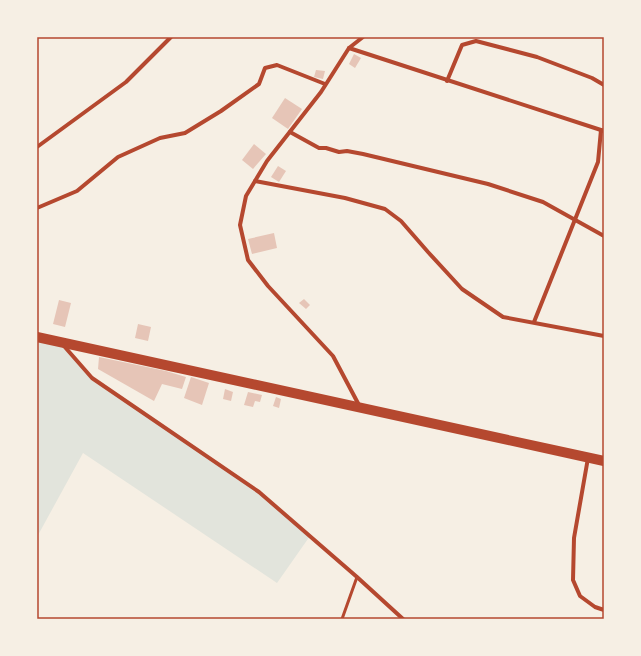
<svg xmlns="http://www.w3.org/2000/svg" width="641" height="656" viewBox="0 0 641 656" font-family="Manrope,sans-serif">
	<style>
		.green { fill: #e2e4dc }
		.building { fill: #e6c5b7 }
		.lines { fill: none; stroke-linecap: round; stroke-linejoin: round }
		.service { stroke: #b5482f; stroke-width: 3 }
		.minor { stroke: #b5482f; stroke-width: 4 }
		.primary { stroke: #b5482f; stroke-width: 10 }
		.neatline { fill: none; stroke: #b5482f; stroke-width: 1.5 }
	</style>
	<rect width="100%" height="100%" fill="#f6efe4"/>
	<path class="green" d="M37,337L61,342L92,378L259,492L310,536L277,583L83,453L37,537Z"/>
	<g class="building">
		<path d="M354,54L361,58L355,68L349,64Z"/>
		<path d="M316,70L325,71L323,79L314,77Z"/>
		<path d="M285,98L302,109L288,129L272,118Z"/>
		<path d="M254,144L266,154L253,169L242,160Z"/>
		<path d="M278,166L286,171L279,182L271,177Z"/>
		<path d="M274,233L277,248L252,254L248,239Z"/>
		<path d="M304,299L310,305L306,309L299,303Z"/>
		<path d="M59,300L71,303L65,327L53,324Z"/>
		<path d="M138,324L151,327L148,341L135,338Z"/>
		<path d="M99,357L166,371L186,377L182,389L162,384L154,401L98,369Z"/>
		<path d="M191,377L209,383L202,405L184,398Z"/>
		<path d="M225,389L233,392L231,401L223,399Z"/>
		<path d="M248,392L262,395L260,402L255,401L253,407L244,405Z"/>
		<path d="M276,397L281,399L279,408L273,406Z"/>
	</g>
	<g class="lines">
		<path class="service" d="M342,619L357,577"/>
		<g class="minor">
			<path d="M349,48L604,131"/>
			<path d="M447,81L462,45L476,41L537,57L592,78L604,85"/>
			<path d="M290,132L319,148H326L339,152L347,151L363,154L488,184L543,202L604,236"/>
			<path d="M37,147L126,82L171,37"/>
			<path d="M255,181L345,198L385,209L401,221L428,252L462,289L503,317L604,336"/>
			<path d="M37,208L77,191L118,157L160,138L185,133L221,111L259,84L265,68L277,65L325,84"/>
			<path d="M534,322L598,162L601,130"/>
			<path d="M64,346L92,378L259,492L357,577L403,619"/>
			<path d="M360,407L333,356L268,286L248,260L240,225L246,196L267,161L321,92L349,48L363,37"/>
			<path d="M588,458L574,538L573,580L580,596L595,607L604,610"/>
		</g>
		<path class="primary" d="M37,337L604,461"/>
	</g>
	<rect width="641" height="656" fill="none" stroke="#f6efe4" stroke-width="76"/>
	<rect x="38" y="38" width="565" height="580" class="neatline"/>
</svg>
